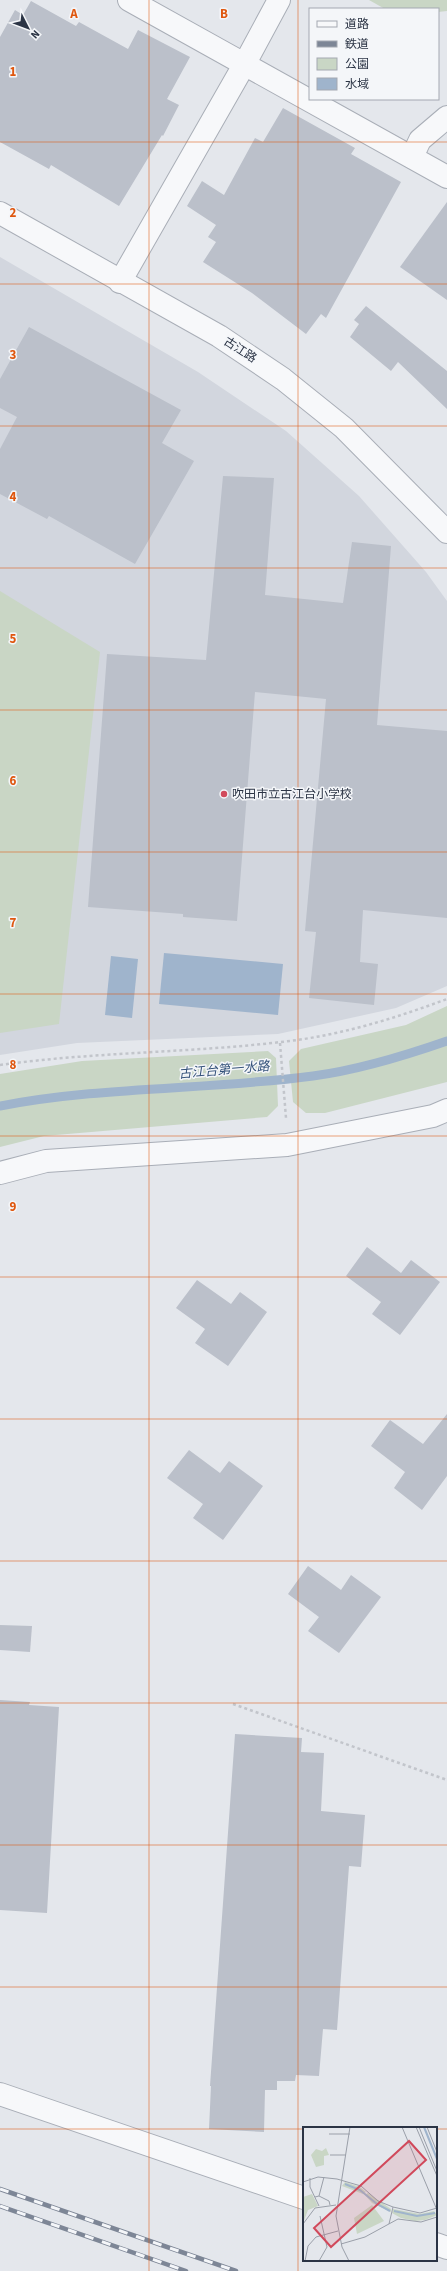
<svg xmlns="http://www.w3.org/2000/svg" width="447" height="2271" viewBox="0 0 447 2271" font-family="'Source Sans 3','Noto Sans JP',sans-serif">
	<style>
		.built { fill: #d2d6de }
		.green { fill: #c9d6c5 }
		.water { fill: #9fb4cc }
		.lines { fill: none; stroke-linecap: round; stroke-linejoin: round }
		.stream { stroke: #9fb4cc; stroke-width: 9 }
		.building { fill: #bbc0ca }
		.minor-casing { stroke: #a9aeb7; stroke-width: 24 }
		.tertiary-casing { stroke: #a9aeb7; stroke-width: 24 }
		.path { stroke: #c2c5cb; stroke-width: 2.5; stroke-dasharray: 3 3; stroke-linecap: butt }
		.minor { stroke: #f7f8fa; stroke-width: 22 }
		.tertiary { stroke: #f7f8fa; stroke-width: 22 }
		.rail-casing { stroke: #7d8696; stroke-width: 4.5 }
		.rail { stroke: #f4f6f9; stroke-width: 3; stroke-dasharray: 9; stroke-linecap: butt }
		.grid { fill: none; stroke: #df570f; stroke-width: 1; stroke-opacity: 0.55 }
		.poi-dot { fill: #d1495b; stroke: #f4f6f9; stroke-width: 1.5 }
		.labels { text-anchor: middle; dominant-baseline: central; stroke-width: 3; stroke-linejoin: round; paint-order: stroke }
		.street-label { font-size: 12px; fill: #2b3445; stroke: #f4f6f9 }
		.poi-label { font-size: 12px; fill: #2b3445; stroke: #f4f6f9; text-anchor: start }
		.water-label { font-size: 13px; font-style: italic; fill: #34527a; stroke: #f4f6f9 }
		.inset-river { fill: none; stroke: #9fb4cc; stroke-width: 2 }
		.inset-road { fill: none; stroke: #9a9fa9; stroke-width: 1 }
		.view { fill: #d1495b; fill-opacity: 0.15; stroke: #d1495b; stroke-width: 2 }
		.inset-edge { fill: none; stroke: #2b3445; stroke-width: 2 }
		.grid-label { font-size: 13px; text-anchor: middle; font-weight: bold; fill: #df570f; stroke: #f4f6f9; stroke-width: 3; stroke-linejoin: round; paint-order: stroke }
	</style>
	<rect width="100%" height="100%" fill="#e4e7ec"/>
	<path class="built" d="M0,257L198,372L286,431L359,496L426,572L447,601V986L396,1008L278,1034L77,1043L0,1055Z"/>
	<g class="green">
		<path d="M369,0H447V11L438,12V9H385Z"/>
		<path d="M0,591L100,652L59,1024L0,1033Z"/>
		<path d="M447,1006V1082L325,1113H306L293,1102L289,1061L301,1049L406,1025Z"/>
		<path d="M268,1051L276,1058L278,1106L267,1117L44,1136L0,1147V1074L82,1061Z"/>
	</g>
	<g class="water">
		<path d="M164,953L283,964L278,1015L159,1004Z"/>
		<path d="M111,956L138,959L132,1018L105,1015Z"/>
	</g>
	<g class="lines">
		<path class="stream" d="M0,1106C103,1086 209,1090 313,1076C359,1070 404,1056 447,1041"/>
	</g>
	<g class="building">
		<path d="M31,1L76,26L79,22L128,49L138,30L190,57L167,99L179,105L163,136L162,135L119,206L51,165L49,169L0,142V37L15,10L23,15Z"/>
		<path d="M283,108L355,148L351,154L401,182L326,318L321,314L306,334L252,293L203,262L216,242L208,237L216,225L187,206L202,181L224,195L255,138L263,142Z"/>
		<path d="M447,202V300L400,267Z"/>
		<path d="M366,306L447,371V409L398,362L391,371L350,337L359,324L354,320Z"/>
		<path d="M29,327L181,410L162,443L194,461L135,564L49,516L47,519L0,494V449L17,417L0,408V379Z"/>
		<path d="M223,476L274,478L265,595L343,603L352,542L391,546L377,725L447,731V918L363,910L360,962L378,964L374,1005L309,998L316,932L305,931L326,699L255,692L237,921L183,917V914L88,907L107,654L206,660Z"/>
		<path d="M367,1247L401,1273L411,1260L440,1282L400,1335L372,1314L381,1302L346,1276Z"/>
		<path d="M197,1280L231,1304L240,1292L267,1312L228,1366L195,1343L205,1329L176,1308Z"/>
		<path d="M447,1414V1476L422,1510L394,1488L405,1472L371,1446L390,1420L423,1444Z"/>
		<path d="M189,1450L220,1473L229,1461L263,1486L223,1540L193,1518L203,1504L167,1478Z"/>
		<path d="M308,1566L341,1590L351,1575L381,1597L339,1653L308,1631L319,1617L288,1594Z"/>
		<path d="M0,1625L32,1626L30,1652L0,1650Z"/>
		<path d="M0,1700L30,1702L29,1705L59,1707L47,1913L0,1910Z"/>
		<path d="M235,1734L302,1738L301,1752L324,1753L321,1811L365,1815L361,1867L349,1866L337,2030L323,2029L319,2076L296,2075L295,2081H277V2090H265L264,2132L209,2129L211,2086H210Z"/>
	</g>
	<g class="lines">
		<g class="minor-casing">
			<g id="minor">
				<path d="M129,0L447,177"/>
				<path d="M412,157L420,140L447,117"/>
				<path d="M120,282L244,65L279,0"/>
				<path d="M0,2094L304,2198"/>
				<path d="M436,2244L447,2248"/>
			</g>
		</g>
		<g class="tertiary-casing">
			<g id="tertiary">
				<path d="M0,213L219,336L283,379L344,428L447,532"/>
				<path d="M0,1173L46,1161L287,1145L433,1116L447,1110"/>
			</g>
		</g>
		<g class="path">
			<path d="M280,1043L286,1118"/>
			<path d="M0,1065C93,1052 187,1053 281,1042C338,1036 393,1019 447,999"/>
			<path d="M233,1704L447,1780"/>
		</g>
		<use href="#minor" class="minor"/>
		<use href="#tertiary" class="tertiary"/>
		<g class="rail-casing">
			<g id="rail">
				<path d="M0,2189L236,2271"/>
				<path d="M0,2206L186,2271"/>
			</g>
		</g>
		<use href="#rail" class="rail"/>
	</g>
	<path class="grid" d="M149,0V2271M298,0V2271M0,142H447M0,284H447M0,426H447M0,568H447M0,710H447M0,852H447M0,994H447M0,1136H447M0,1277H447M0,1419H447M0,1561H447M0,1703H447M0,1845H447M0,1987H447M0,2129H304M436,2129H447"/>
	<circle class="poi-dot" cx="224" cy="794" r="4"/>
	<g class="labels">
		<g class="street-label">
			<text transform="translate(240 350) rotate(33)">古江路</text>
		</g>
		<g class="poi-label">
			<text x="232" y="794">吹田市立古江台小学校</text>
		</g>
		<g class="water-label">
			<text transform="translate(224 1070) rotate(-5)">古江台第一水路</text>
		</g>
	</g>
	<g transform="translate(303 2127)">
		<rect width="134" height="134" fill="#e4e7ec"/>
		<path d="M23,21L26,28L21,29V38L13,40L8,28L13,22L19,24ZM42,55L57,60L63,65L60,67L39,59ZM65,66L88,82V85L69,76L62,68ZM9,67L15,79L5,83L0,96V70ZM69,78L81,94L54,107L51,91ZM90,82L117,87L131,84L134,88L122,93L112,94L98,91L89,86Z" fill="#c9d6c5"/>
		<path class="inset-river" d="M121,0L134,32M42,57L57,63L74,77L87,84M91,84L114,89L132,86"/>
		<path class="inset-road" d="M99,0L134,83M113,0L134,49M116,0L134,44M124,0L134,25M26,7H47M27,28H43M7,51V60L16,79M0,55L15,50L34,52L58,59L75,74L90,80L117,86L134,81M16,69L26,74L27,78M12,70L16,69L21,50M0,97L12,81L33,78M86,97L90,80M38,117L62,110L95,92L118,95L134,90M2,134L5,119L13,110L35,104M16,134L24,120L17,89M46,134L39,120L33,89L47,0"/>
		<path class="view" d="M106,14L123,33L28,120L11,101Z"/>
		<rect width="134" height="134" class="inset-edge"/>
	</g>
	<g class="grid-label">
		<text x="74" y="18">A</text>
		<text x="224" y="18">B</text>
		<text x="13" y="76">1</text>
		<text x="13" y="217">2</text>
		<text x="13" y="359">3</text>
		<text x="13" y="501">4</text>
		<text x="13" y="643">5</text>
		<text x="13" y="785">6</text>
		<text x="13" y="927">7</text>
		<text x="13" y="1069">8</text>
		<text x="13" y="1211">9</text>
	</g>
	<rect x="309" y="8" width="130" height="92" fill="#f4f6f9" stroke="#a4a8b1"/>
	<rect x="317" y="21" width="20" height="6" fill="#f7f8fa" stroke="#a4a8b1"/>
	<text x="345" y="28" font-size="12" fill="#2b3445">道路</text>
	<rect x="317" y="41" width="20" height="6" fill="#7d8696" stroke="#a4a8b1"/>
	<text x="345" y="48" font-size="12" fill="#2b3445">鉄道</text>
	<rect x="317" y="58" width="20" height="12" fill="#c9d6c5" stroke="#a4a8b1"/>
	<text x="345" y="68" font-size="12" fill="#2b3445">公園</text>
	<rect x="317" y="78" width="20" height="12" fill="#9fb4cc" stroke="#a4a8b1"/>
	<text x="345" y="88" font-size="12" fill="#2b3445">水域</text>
	<g transform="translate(28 28) rotate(132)" stroke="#f4f6f9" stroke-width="3" paint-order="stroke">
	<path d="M0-3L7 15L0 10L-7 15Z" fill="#2b3445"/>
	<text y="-6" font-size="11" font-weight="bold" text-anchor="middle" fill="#2b3445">N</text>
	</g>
</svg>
